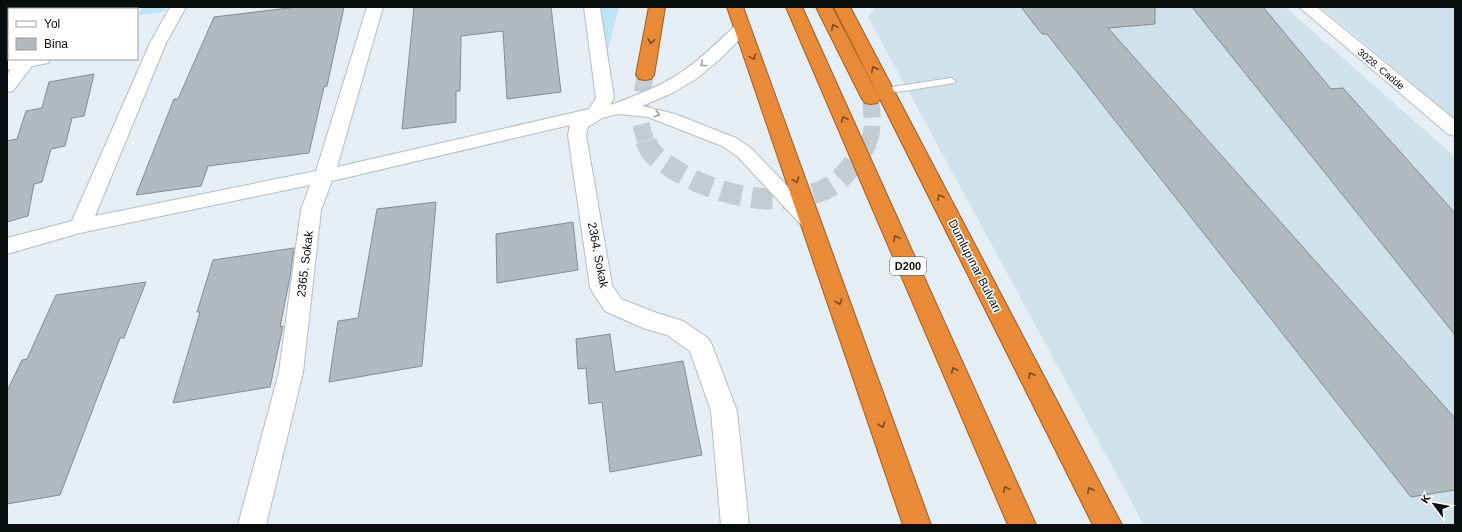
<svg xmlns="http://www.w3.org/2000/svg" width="1462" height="532" viewBox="0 0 1462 532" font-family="Helvetica,sans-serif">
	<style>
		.built { fill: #cfe1ea }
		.green { fill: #bee4f8 }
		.building { fill: #b1babf; stroke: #838c91 }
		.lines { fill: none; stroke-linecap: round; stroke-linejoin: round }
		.highway-tunnel-far1 { stroke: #c3ccd2; stroke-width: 17; stroke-dasharray: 17 8; stroke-linecap: butt }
		.highway-tunnel { stroke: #c3ccd2; stroke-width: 21; stroke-dasharray: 21 10; stroke-linecap: butt }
		.lane-casing { stroke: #b4bec3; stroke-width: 2 }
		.street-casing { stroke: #b4bec3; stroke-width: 2 }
		.highway-casing { stroke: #9a5e29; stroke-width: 2 }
		.lane { fill: #fff; fill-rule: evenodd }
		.street { fill: #fff; fill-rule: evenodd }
		.highway { fill: #e88a38; fill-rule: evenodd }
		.oneway { stroke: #784c23 }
		.oneway2 { stroke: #9d9e9f }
		.labels { text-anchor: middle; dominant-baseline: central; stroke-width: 3; stroke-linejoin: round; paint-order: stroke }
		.far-street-label { font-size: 10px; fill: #090d0e; stroke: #fff }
		.shield { fill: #fff; stroke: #535656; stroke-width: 1 }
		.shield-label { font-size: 11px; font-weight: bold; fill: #090d0e }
		.street-label { font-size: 12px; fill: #090d0e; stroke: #fff }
	</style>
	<rect width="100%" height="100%" fill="#e4eef4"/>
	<g class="built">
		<path d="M877,7H1285L1455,157V525H1144L868,17Z"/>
		<path d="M1321,7H1455V119Z"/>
	</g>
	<g class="green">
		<path d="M7,7H57L56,9H9V59H15L7,62Z"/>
		<path d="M142,7H167L164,12L138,15Z"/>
		<path d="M600,7H619L607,53Z"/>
	</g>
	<g class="building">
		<path d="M297,7H344L327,86L324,87L309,153L208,166L201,186L136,195L174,99H178L214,17Z"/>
		<path d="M414,7H551L561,92L507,99L503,31L461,36L460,91H456V122L402,129Z"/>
		<path d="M1021,7H1155V24L1108,28L1455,418V490L1411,497L1047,34H1042Z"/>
		<path d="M1192,7H1263L1331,89L1343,88L1455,213V335Z"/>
		<path d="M94,74L84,116L72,118L65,146L51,149L42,182L34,184L28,216L7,222V141L17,139L26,111L42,108L49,82Z"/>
		<path d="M436,202L422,366L329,382L338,321L358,318L377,209Z"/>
		<path d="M573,222L578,270L497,283L496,234Z"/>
		<path d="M294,248L290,277L280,327L283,326L270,387L173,403L200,312H197L213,260Z"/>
		<path d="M146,282L124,338H120L60,495L7,504V391L22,360L27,359L56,295Z"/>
		<path d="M610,334L615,372L683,361L702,455L610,472L602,402L589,404L586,368L578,369L576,339Z"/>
	</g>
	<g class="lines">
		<g class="highway-tunnel-far1">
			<path d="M645,75L639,118L646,142"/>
			<path d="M868,142C875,131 871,112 871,99"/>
		</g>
		<path class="highway-tunnel" d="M646,141C650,156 663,162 675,170C717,195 770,208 818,192C842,185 855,161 868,141"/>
		<g class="lane-casing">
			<path id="lane" d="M951,78L956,81L954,83L885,94L880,91L885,88Z"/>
		</g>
		<g class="street-casing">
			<g id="street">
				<path d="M58,7H74L72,9H56Z"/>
				<path d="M170,7H186L166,43L95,216L316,171L367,7H383L337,167L589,109L596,98L584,7H600L614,98L610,105C619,102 628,99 636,95C682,78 702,57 736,25L742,23L748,25L750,28L748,31L719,60L696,79L672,93L642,106L675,114L736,138L751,148L818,218L821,223L818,228L811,230L804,228L737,156L722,146L648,117L618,114L602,118L588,127L586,135L612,285L621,299L657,313L683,321L708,338L712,345L737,411L749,525H721L711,411L690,351L667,335L643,328L605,311L593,293L590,287L568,135L570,125L332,181L321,210L303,372L266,525H238L279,372L301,210L310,185L80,233L7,254V238L72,221L150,43Z"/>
				<path d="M1299,7H1317L1455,120V136L1448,134Z"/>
				<path d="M12,59H50L48,63L32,66L13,91L7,92V75L11,69L7,70V60Z"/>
			</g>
		</g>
		<g class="highway-casing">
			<g id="highway">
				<path d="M649,7H665L654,75L651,79L645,80L639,79L636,75Z"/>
				<path d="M727,7H743L931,525H903Z"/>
				<path d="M786,7H802L1036,525H1008Z"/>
				<path d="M816,7H832L880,99L877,103L871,104L865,103L862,99Z"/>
				<path d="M834,7H850L1122,525H1093Z"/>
			</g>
		</g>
		<use href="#lane" class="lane"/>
		<use href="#street" class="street"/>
		<use href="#highway" class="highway"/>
	</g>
	<defs><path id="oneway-chevron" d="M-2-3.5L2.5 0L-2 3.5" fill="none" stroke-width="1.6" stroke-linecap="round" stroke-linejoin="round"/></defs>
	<g class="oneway">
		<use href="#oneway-chevron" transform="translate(834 27) rotate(-117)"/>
		<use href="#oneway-chevron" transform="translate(651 41) rotate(99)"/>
		<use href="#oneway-chevron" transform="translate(753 57) rotate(70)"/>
		<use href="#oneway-chevron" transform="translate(874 69) rotate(-117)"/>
		<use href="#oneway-chevron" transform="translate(844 119) rotate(-114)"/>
		<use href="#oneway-chevron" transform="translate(796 180) rotate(70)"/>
		<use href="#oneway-chevron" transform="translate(940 197) rotate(-117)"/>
		<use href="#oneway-chevron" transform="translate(896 238) rotate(-114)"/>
		<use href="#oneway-chevron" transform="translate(839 302) rotate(71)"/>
		<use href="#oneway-chevron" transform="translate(954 370) rotate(-114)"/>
		<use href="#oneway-chevron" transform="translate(1031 375) rotate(-117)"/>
		<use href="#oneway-chevron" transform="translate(882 425) rotate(71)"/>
		<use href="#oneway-chevron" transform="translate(1006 489) rotate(-114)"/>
		<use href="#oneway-chevron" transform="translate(1090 490) rotate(-117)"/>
	</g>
	<g class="oneway2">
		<use href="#oneway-chevron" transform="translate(703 64) rotate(141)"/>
		<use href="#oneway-chevron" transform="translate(657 114) rotate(17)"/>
	</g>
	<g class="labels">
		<g class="far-street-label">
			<text transform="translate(1381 69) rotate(40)">3028. Cadde</text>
		</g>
		<rect class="shield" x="890" y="257" width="36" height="18" rx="3"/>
		<g class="shield-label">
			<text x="908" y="266">D200</text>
		</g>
		<g class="street-label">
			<text transform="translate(598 255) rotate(79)">2364. Sokak</text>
			<text transform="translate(305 264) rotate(-83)">2365. Sokak</text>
			<text transform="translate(975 266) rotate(63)">Dumlupınar Bulvarı</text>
		</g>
	</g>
	<rect width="1462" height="532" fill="none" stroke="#090d0e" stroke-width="16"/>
	<rect x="8" y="8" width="130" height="52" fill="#ffffff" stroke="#9d9e9f"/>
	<rect x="16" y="21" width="20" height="6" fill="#ffffff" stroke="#9d9e9f"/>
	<text x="44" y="28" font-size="12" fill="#090d0e">Yol</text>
	<rect x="16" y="38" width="20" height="12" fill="#b1babf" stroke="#9d9e9f"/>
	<text x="44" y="48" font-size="12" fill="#090d0e">Bina</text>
	<g transform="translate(1434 504) rotate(302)" stroke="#ffffff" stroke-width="3" paint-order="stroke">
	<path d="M0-3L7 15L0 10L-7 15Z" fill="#090d0e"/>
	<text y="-6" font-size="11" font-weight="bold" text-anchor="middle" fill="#090d0e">K</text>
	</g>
</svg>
